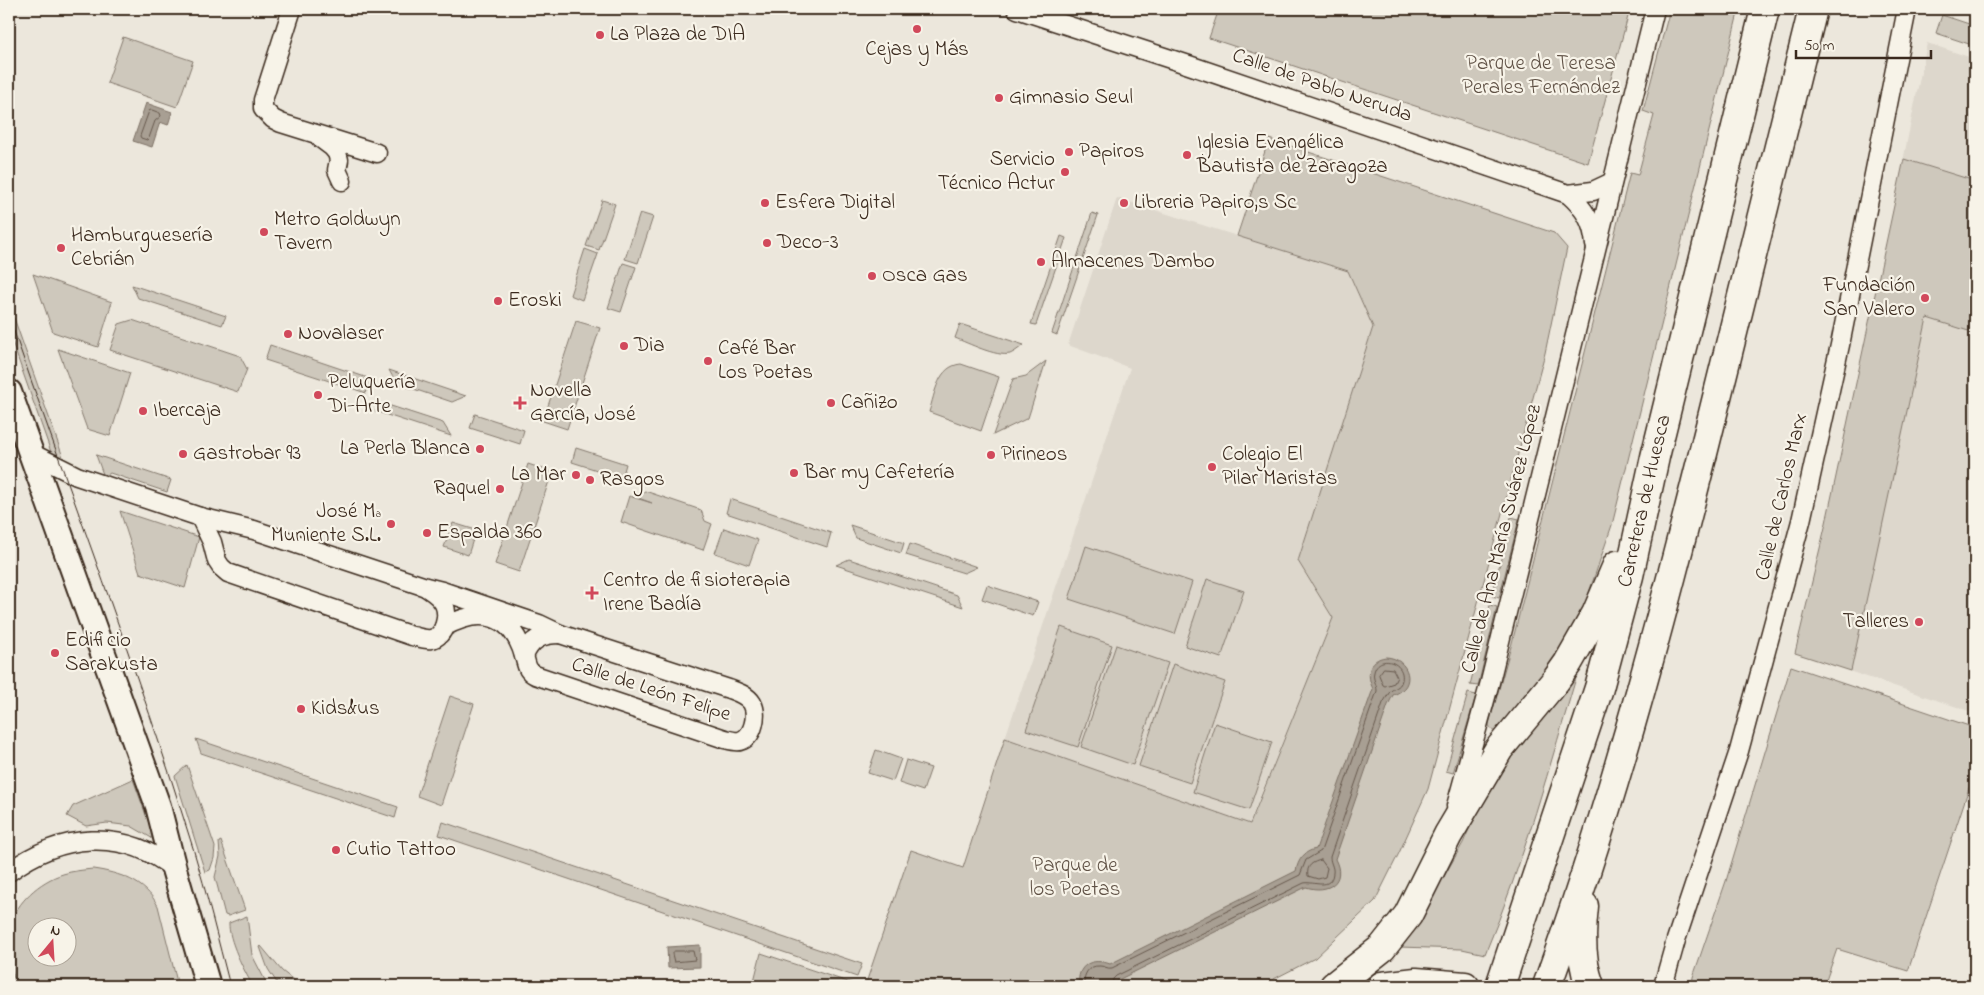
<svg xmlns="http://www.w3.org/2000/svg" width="1984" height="995" viewBox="0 0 1984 995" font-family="'Indie Flower',sans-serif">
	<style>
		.built { fill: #ddd7cc }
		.green { fill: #cec8bc; stroke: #84796d; fill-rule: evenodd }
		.water { fill: #a89f93; stroke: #7c7064 }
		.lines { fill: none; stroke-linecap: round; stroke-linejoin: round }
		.shore { stroke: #67594d; stroke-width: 1 }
		.minor-casing { stroke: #3b2a1e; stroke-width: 21 }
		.secondary-casing { stroke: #3b2a1e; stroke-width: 28 }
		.primary-casing { stroke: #3b2a1e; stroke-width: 31 }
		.trunk-casing { stroke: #3b2a1e; stroke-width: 31 }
		.minor { stroke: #f7f3e8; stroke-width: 18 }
		.secondary { stroke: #f7f3e8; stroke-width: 24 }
		.primary { stroke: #f7f3e8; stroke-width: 28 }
		.trunk { stroke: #f7f3e8; stroke-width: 28 }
		.tram { stroke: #3b2a1e; stroke-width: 1 }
		.poi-dot { fill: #d1495b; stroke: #f7f3e8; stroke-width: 2 }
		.labels { text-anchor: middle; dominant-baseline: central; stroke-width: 4.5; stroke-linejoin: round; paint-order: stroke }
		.poi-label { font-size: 21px; fill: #3b2a1e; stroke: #f7f3e8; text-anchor: start }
		.park-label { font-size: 21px; fill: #605246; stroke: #f7f3e8 }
		.street-label { font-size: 21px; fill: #3b2a1e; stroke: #f7f3e8 }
	</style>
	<rect width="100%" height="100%" fill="#ece7dc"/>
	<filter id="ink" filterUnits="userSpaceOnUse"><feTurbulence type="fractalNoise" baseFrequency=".02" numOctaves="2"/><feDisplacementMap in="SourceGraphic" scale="10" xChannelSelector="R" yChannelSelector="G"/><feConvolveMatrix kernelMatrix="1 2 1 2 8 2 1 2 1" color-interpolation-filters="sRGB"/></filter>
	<g filter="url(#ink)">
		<g class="built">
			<path d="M1927,43L1975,59V713L1795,653L1847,437Z"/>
			<path d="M1117,198L1348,271L1373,327L1298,561L1333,618L1249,824L1005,738L1130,368L1068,345Z"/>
		</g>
		<g class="green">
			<path d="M1219,9H1630L1588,163L1209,38Z"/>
			<path d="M1670,9H1739L1612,525L1583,610L1566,647L1497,732C1492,731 1490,729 1489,724L1512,643L1630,173L1638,175L1654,115L1643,111Z"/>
			<path d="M1942,15L1975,26V46L1936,33Z"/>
			<path d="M123,37L193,61L177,107L107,83Z"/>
			<path d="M1269,139L1554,233L1567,248L1545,353L1428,789L1399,853L1375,901L1315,958L1260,986H865L911,850L963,868L1005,738L1250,824L1333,618L1298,561L1373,327L1348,271L1237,236Z"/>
			<path d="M1904,159L1975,181V333L1927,318L1851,671L1795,653L1826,523Z"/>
			<path d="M602,200L615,204L599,250L586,246Z"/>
			<path d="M640,213L653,217L638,263L625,259Z"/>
			<path d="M1092,213L1098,215L1057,335L1052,333Z"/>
			<path d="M1061,236L1066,238L1036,325L1031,324Z"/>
			<path d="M585,249L598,254L582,300L570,295Z"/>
			<path d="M623,263L636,267L621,312L608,308Z"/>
			<path d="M33,274L112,302L98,347L53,332Z"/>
			<path d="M132,285L226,316L222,325L138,298Z"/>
			<path d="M14,318L64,460L52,455L9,333V320Z"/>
			<path d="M132,320L240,356L247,369L238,392L110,350L119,324Z"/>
			<path d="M576,321L600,328L567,429L543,421Z"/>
			<path d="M960,324L1024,345C1019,348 1015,352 1010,354C996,357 968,343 955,338Z"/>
			<path d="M270,345L371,379L366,393L265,360Z"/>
			<path d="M58,349L130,373L110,436L87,429Z"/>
			<path d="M1046,361L1028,418L993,435L1013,379L1026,376Z"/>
			<path d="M961,364L999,377L981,431L929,412C935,393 938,366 961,364Z"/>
			<path d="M389,370L466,396L452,402L396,383Z"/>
			<path d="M391,406L443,423L451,436L375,411Z"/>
			<path d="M475,414L524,430L520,444L470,428Z"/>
			<path d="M576,448L626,464L622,478L572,462Z"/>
			<path d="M96,455L171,480L167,492L110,473L104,477Z"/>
			<path d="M528,464L552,472L519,572L495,564Z"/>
			<path d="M645,491L701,510L705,521L712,524L703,550L621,522L629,496L652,503L633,496Z"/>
			<path d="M730,499L831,533L827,547L726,513Z"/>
			<path d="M120,511L199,537L185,588L140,573Z"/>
			<path d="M1511,517L1519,519L1499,598L1492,596Z"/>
			<path d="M453,523L476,530L468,555L444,547Z"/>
			<path d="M850,525L904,543L901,553L856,538Z"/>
			<path d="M724,528L758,540L749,565L715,553Z"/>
			<path d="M910,544L977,567L964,573L906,555Z"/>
			<path d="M1086,546L1192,582L1175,634L1069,599Z"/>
			<path d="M849,559L957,595L963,607L836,565Z"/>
			<path d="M1207,579L1244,591L1221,658L1185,646Z"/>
			<path d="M987,585L1038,602L1033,616L982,599Z"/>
			<path d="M1490,605L1497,607L1478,686L1470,685Z"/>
			<path d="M1061,627L1112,645L1078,747L1026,730Z"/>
			<path d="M1116,645L1168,663L1133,765L1081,747Z"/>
			<path d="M1173,664L1225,682L1190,783L1139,766Z"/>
			<path d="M1791,666L1975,728V770L1908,971L1837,949L1824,986H1692L1693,977L1726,881Z"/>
			<path d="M1579,668C1550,764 1524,862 1485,954L1462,949L1399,947L1442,880L1463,843L1488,786Z"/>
			<path d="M1468,693L1476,695L1453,773L1446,771Z"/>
			<path d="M450,696L474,704L441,805L417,796Z"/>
			<path d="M1215,723L1272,742L1249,810L1193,792Z"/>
			<path d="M196,739L398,807L395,818L201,753Z"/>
			<path d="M876,750L901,759L893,781L868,773Z"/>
			<path d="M906,760L931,768L923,791L899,783Z"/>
			<path d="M187,765L215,847L214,858L210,870L205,872L175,776Z"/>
			<path d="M133,779L155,840L131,826L107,823L86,826L67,816L73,806Z"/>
			<path d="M443,822L862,964L857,977L439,835Z"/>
			<path d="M221,841L245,910L228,916L225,915L215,877L220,856L219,842Z"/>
			<path d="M93,869C120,873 145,881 158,906L178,986H17C10,968 4,945 10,926C16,902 40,881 63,874C72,871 83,870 93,869ZM38,928H68V958H38Z"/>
			<path d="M247,916L252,955L268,986H253C244,971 228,939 229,923Z"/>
			<path d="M261,946L282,971L301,986H279L268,969L260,947Z"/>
			<path d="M761,953L860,986H676L754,981Z"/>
		</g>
		<g class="water">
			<path d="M146,103L172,112L168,125L160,122L152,147L133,141Z"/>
			<path d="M1386,657C1409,658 1418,687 1393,695L1388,705L1335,859C1347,882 1328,894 1306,887L1118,980L1116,986H1079C1076,965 1092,957 1110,964L1296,871C1298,860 1304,851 1316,849L1373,689C1366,675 1368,659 1386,657Z"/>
			<path d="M700,945V967L668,968L667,947Z"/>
		</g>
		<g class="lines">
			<g class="shore">
				<path d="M152,110L160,113L161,116L155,121L149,138L147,140L141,138L140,136L149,111Z"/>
				<path d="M1384,668L1393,669L1397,677L1394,683L1385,686L1383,685L1379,675Z"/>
				<path d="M1321,860L1327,868L1325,877L1318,879L1308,876C1306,865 1313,862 1321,860Z"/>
				<path d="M675,951H693L695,960L674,962L672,954Z"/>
				<path d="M1084,986C1083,976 1087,965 1100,966C1105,966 1107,969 1112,968L1300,875L1306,860L1321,851L1377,691C1377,684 1372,679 1374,672C1378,653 1406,662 1402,680C1400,689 1393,687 1389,693C1387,696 1385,700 1383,703L1330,857C1330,863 1334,867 1333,873C1331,891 1314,881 1304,883L1116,976L1113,979L1112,986"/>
			</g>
			<g class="minor-casing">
				<g id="minor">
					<path d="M292,9L263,100V109L273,119L281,123L377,153"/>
					<path d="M1017,9L1189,65L1568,194L1593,191L1612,182"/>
					<path d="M320,138L332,147L337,153L339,160L337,170L342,181"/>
					<path d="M1568,194C1585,209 1593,222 1595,245"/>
					<path d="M31,453L77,476L200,517L254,530L426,587L442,591L539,624L560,634L729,689C737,692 747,695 752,703C758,714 754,737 740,741C736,742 729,740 725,739L535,675C526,670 527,665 524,656C512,613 480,607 444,627"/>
					<path d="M200,517L212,542L217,561L221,567L228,573L412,636C418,637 424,640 431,639C445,637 449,615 444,604C440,596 433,592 427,588"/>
					<path d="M524,656C531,639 542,634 560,634"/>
					<path d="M1456,806L1490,682L1655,9"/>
					<path d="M9,872C59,834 123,827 174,869"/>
					<path d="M1663,986L1676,940L1739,751L1801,521L1840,345L1907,9"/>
				</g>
			</g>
			<g class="secondary-casing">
				<path id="secondary" d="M9,392L158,806L174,869L208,986"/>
			</g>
			<g class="primary-casing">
				<path id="primary" d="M1382,986L1416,982L1465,986"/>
			</g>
			<g class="trunk-casing">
				<g id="trunk">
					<path d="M1584,906C1581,931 1581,962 1590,986"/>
					<path d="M1334,986L1382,948L1408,915L1448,835L1499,749L1556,680L1568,663L1596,614L1617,565"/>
					<path d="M1500,986L1599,688L1629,576L1655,457L1765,9"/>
					<path d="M1547,986C1618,789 1670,588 1720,385C1751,259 1782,134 1813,9"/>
				</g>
			</g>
			<use href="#minor" class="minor"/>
			<use href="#secondary" class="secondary"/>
			<use href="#primary" class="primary"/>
			<use href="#trunk" class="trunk"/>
			<path class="tram" d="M9,317C70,494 138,669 193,848C207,894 218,940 230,986"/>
		</g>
	</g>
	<g class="poi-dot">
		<circle cx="917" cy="29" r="5"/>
		<circle cx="600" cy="35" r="5"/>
		<circle cx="999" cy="98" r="5"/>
		<circle cx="1069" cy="152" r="5"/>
		<circle cx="1187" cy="155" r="5"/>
		<circle cx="1065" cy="172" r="5"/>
		<circle cx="765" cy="203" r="5"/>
		<circle cx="1124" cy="203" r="5"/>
		<circle cx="264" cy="232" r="5"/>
		<circle cx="767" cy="243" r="5"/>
		<circle cx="61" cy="248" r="5"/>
		<circle cx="1041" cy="262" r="5"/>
		<circle cx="872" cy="276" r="5"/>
		<circle cx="1925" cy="298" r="5"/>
		<circle cx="498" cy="301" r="5"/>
		<circle cx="288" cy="334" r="5"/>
		<circle cx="624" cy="346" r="5"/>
		<circle cx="708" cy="361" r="5"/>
		<circle cx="318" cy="395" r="5"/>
		<path d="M517.5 395.5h5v5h5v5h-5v5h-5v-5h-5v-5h5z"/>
		<circle cx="831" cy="403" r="5"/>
		<circle cx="143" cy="411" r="5"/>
		<circle cx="480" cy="449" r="5"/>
		<circle cx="183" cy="454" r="5"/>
		<circle cx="991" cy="455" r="5"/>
		<circle cx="1212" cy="467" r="5"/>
		<circle cx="794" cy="473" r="5"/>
		<circle cx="576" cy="475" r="5"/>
		<circle cx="590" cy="480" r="5"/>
		<circle cx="500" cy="489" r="5"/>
		<circle cx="391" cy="524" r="5"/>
		<circle cx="427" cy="533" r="5"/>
		<path d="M589.5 585.5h5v5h5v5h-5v5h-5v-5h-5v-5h5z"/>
		<circle cx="1919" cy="622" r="5"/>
		<circle cx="55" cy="653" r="5"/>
		<circle cx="301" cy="709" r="5"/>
		<circle cx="336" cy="850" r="5"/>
	</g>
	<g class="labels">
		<g class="poi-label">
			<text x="610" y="35">La Plaza de DIA</text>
			<text x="917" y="50" text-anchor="middle">Cejas y Más</text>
			<text x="1009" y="98">Gimnasio Seul</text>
			<text x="1197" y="143">Iglesia Evangélica<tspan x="1197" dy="24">Bautista de Zaragoza</tspan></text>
			<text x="1079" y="152">Papiros</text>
			<text x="1055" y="160" text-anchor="end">Servicio<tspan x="1055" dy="24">Técnico Actur</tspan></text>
			<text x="775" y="203">Esfera Digital</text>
			<text x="1134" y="203">Libreria Papiro,s Sc</text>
			<text x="274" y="220">Metro Goldwyn<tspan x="274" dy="24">Tavern</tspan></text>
			<text x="71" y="236">Hamburguesería<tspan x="71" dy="24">Cebrián</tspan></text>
			<text x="777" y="243">Deco-3</text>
			<text x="1051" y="262">Almacenes Dambo</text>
			<text x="882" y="276">Osca Gas</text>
			<text x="1915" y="286" text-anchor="end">Fundación<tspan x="1915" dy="24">San Valero</tspan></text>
			<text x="508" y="301">Eroski</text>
			<text x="298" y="334">Novalaser</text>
			<text x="634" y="346">Dia</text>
			<text x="718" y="349">Café Bar<tspan x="718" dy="24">Los Poetas</tspan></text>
			<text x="328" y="383">Peluquería<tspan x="328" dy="24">Di-Arte</tspan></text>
			<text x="530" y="391">Novella<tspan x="530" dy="24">García, José</tspan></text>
			<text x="841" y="403">Cañizo</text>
			<text x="153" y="411">Ibercaja</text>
			<text x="470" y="449" text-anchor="end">La Perla Blanca</text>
			<text x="193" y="454">Gastrobar 93</text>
			<text x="1001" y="455">Pirineos</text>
			<text x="1222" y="455">Colegio El<tspan x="1222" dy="24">Pilar Maristas</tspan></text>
			<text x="804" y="473">Bar my Cafetería</text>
			<text x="566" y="475" text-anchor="end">La Mar</text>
			<text x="600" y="480">Rasgos</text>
			<text x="490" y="489" text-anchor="end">Raquel</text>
			<text x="381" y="512" text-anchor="end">José Mª<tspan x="381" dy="24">Muniente S.L.</tspan></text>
			<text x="437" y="533">Espalda 360</text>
			<text x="603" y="581">Centro de fisioterapia<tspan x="603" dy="24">Irene Badía</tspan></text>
			<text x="1909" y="622" text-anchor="end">Talleres</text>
			<text x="65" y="641">Edificio<tspan x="65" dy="24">Sarakusta</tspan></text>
			<text x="311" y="709">Kids&amp;us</text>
			<text x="346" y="850">Cutio Tattoo</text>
		</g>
		<g class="park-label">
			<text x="1541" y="64">Parque de Teresa<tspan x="1541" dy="24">Perales Fernández</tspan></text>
			<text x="1075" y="866">Parque de<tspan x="1075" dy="24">los Poetas</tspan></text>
		</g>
		<g class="street-label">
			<text transform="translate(1322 86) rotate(19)">Calle de Pablo Neruda</text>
			<text transform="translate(1782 497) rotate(-77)">Calle de Carlos Marx</text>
			<text transform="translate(1645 501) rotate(-77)">Carretera de Huesca</text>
			<text transform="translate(1502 539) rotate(-76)">Calle de Ana María Suárez López</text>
			<text transform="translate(651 690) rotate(18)">Calle de León Felipe</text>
		</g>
	</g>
	<rect width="1984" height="995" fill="none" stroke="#f7f3e8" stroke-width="30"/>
	<rect x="15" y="15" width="1954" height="965" fill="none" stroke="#3b2a1e" stroke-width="2" filter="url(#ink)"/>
	<g transform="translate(52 942) rotate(18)"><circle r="24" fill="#f7f3e8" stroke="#aca397"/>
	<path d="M0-4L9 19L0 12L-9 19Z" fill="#d1495b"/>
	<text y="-8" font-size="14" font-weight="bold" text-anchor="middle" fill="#3b2a1e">N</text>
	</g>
	<path d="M1796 50v8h135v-8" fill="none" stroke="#3b2a1e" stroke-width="2.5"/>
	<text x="1804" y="50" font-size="15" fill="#3b2a1e" stroke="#f7f3e8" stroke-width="4" paint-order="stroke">50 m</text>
</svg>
